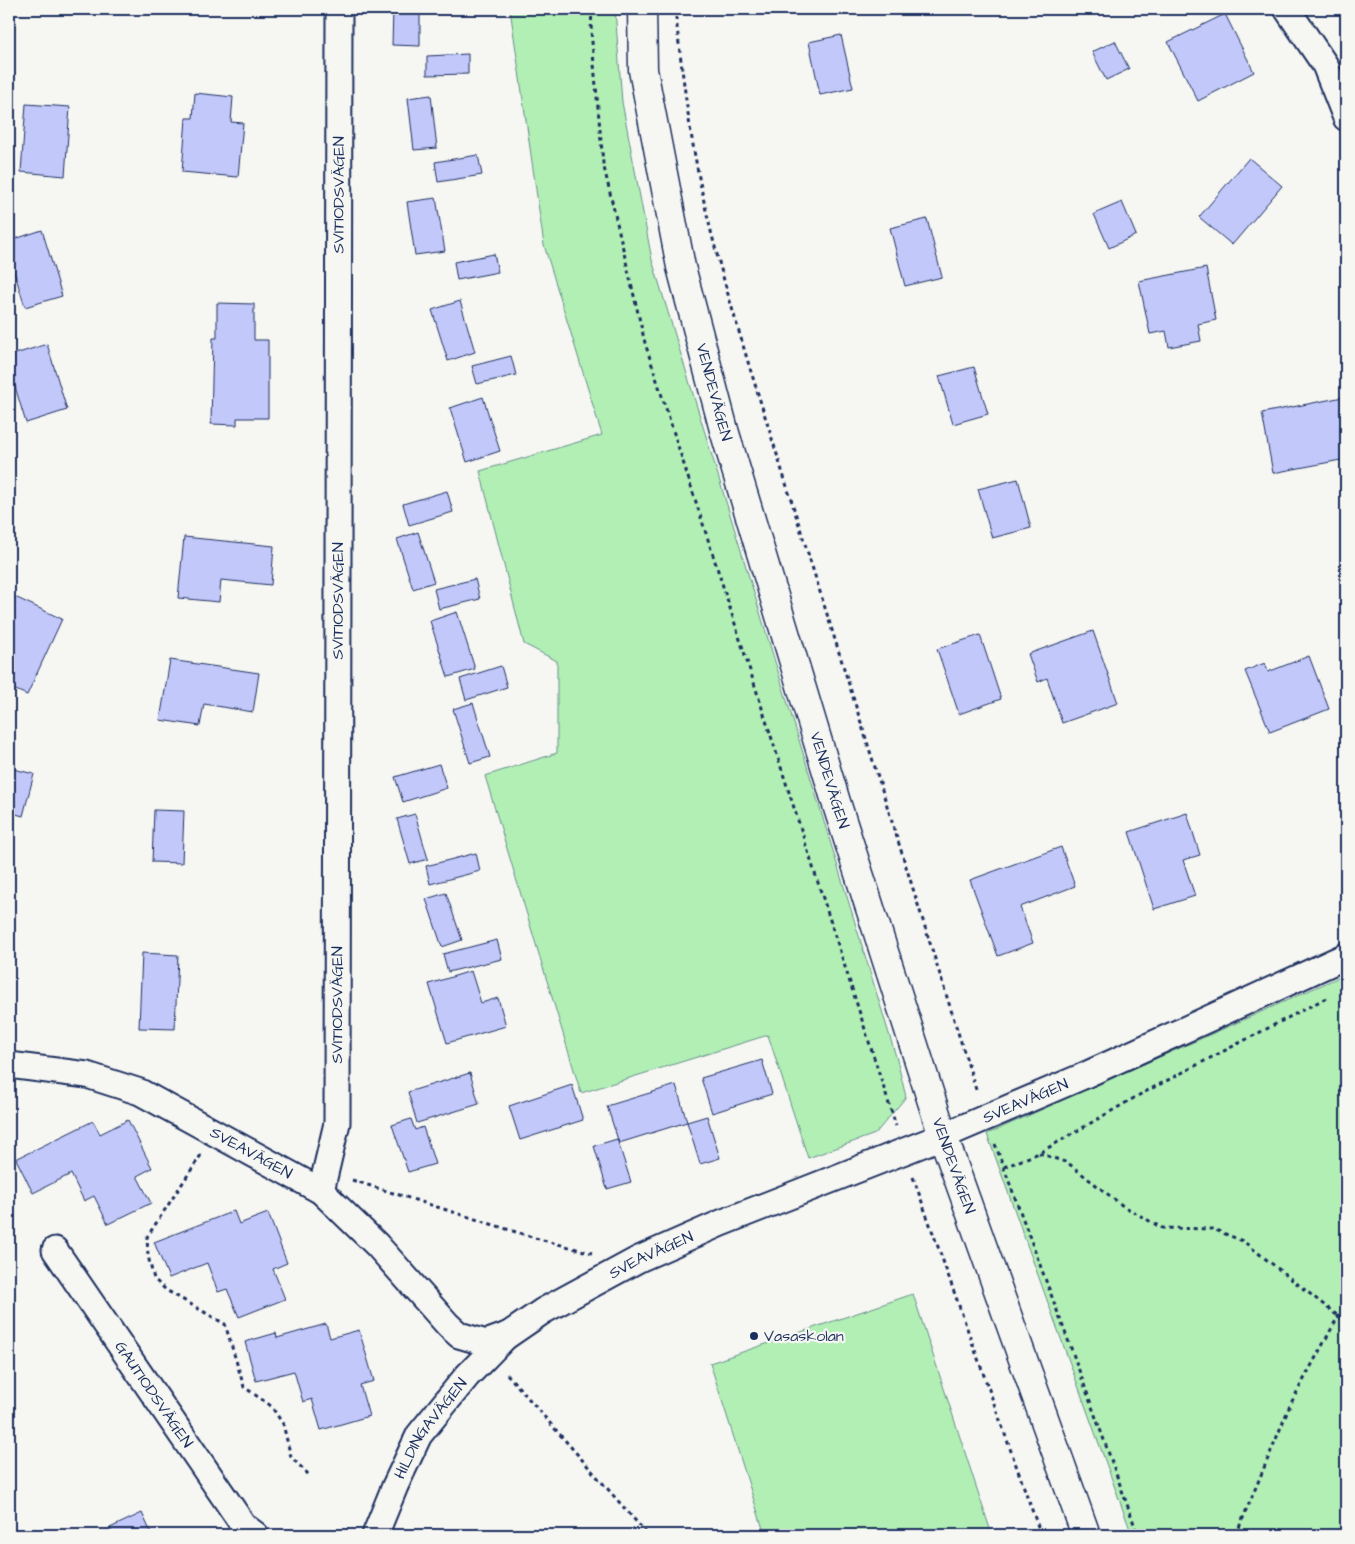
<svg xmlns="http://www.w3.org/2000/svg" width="1355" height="1544" viewBox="0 0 1355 1544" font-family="'Architects Daughter',sans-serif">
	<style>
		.green { fill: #b2efb5; stroke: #668f8a }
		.building { fill: #c2c8fa; stroke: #1b2f5e }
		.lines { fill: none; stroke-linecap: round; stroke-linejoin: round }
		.street-casing { stroke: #1b2f5e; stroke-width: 29 }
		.secondary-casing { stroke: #1b2f5e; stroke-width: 31 }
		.path { stroke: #1b2f5e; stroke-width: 3; stroke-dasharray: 4 4; stroke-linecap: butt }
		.street { stroke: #f6f6f2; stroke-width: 25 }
		.secondary { stroke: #f6f6f2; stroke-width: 28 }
		.poi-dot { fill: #1b2f5e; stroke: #f6f6f2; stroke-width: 2 }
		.labels { text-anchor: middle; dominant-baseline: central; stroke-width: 4.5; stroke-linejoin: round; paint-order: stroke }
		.street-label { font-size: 16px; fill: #1b2f5e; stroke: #f6f6f2 }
		.poi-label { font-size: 16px; fill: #1b2f5e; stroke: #f6f6f2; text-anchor: start }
	</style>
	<rect width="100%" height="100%" fill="#f6f6f2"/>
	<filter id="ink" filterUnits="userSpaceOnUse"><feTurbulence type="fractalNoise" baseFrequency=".02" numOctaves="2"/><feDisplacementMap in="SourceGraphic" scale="10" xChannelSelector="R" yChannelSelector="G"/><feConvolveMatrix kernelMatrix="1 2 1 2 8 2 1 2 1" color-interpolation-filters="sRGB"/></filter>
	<g filter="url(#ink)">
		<g class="green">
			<path d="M510,9H615L622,102L652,260L897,1060L906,1097L875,1134L808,1158L768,1035L581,1093L485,776L557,753V661L524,644L480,471L602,435L544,245Z"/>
			<path d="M1346,974V1535H1132L987,1134Z"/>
			<path d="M913,1294L992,1535H765L710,1363Z"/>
		</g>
		<g class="building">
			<path d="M393,9H420V46L392,45Z"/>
			<path d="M1225,14L1254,72L1198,101L1168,42Z"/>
			<path d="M841,35L853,88L820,95L809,42Z"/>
			<path d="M1115,41L1129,69L1106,80L1092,52Z"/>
			<path d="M468,54V74L427,75V56Z"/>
			<path d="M195,93L233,97L231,122L243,123L238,177L182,172L186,118H193Z"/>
			<path d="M431,95L437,148L414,150L408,98Z"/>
			<path d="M26,104L70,107L65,176L21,172Z"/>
			<path d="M478,155L482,175L438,182L435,162Z"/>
			<path d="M1249,158L1282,186L1232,245L1199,217Z"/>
			<path d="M436,198L445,251L415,255L407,202Z"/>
			<path d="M1122,202L1136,235L1109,248L1094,214Z"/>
			<path d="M927,219L942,277L905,286L890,228Z"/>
			<path d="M42,230L62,296L25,307L9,255V241Z"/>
			<path d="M494,254L498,272L457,280L454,262Z"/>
			<path d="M1206,268L1216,320L1198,324L1201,341L1169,347L1166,331L1150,334L1139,281Z"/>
			<path d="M460,301L475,352L448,361L432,310Z"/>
			<path d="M217,303L254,304V340H268V418H237V425L211,424L213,338H217Z"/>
			<path d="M47,344L67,410L26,423L9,367V356Z"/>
			<path d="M511,356L516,375L477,384L472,366Z"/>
			<path d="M974,367L988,414L953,424L939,376Z"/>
			<path d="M483,397L500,451L467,462L450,408Z"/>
			<path d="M1343,397L1346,415V459L1273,473L1262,413Z"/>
			<path d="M1018,479L1031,528L992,538L978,489Z"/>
			<path d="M447,491L453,512L409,525L403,504Z"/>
			<path d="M418,532L434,582L413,589L397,539Z"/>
			<path d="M184,537L274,546L271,585L221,580L219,602L178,598Z"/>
			<path d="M475,579L480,599L439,609L434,589Z"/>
			<path d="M15,597L62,619L27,695L9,687V611Z"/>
			<path d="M457,612L475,669L448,677L430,621Z"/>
			<path d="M1093,631L1118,703L1062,723L1047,678L1038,682L1028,654Z"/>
			<path d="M980,635L1001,699L959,714L937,649Z"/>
			<path d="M1309,656L1329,709L1270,732L1245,671L1265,663L1268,672Z"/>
			<path d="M170,660L259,673L253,712L204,704L200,726L160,720Z"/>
			<path d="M501,666L507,687L466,700L460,679Z"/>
			<path d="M473,703L490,757L470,763L453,709Z"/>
			<path d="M439,764L447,788L403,802L395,777Z"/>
			<path d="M9,768L34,774L23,816L9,812Z"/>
			<path d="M154,810L184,811L182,863L152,862Z"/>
			<path d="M1187,813L1200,855L1183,860L1195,896L1154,909L1129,832Z"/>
			<path d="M415,814L428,859L410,864L397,819Z"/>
			<path d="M1061,847L1075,886L1020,907L1033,943L998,956L970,880Z"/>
			<path d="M476,853L480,871L430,884L426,866Z"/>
			<path d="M446,893L462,940L442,947L426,899Z"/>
			<path d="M497,940L502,959L448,972L443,954Z"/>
			<path d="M142,953L178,955L175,1029L139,1028Z"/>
			<path d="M471,971L481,1003L498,998L506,1026L447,1043L429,984Z"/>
			<path d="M762,1060L772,1094L712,1113L701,1078Z"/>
			<path d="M470,1073L479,1104L417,1123L408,1092Z"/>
			<path d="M572,1085L583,1120L520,1140L509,1106Z"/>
			<path d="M676,1085L687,1122L619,1143L607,1106Z"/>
			<path d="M707,1116L720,1158L700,1164L687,1122Z"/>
			<path d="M411,1119L415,1130L423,1127L435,1164L408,1172L392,1125Z"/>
			<path d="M128,1120L152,1168L137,1176L151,1203L108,1224L94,1196L84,1201L71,1174L33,1193L16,1159L93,1121L100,1134Z"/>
			<path d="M617,1139L631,1182L607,1189L594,1146Z"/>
			<path d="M234,1211L239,1224L268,1213L287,1263L273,1269L285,1299L239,1317L227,1289L218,1292L207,1263L169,1278L154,1242Z"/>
			<path d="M326,1324L330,1338L359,1330L374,1381L360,1385L369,1416L321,1430L312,1399L303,1402L294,1371L256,1381L245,1342L276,1333L277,1338Z"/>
			<path d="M142,1513L152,1535H113L110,1528Z"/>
		</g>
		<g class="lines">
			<g class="street-casing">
				<g id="street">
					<path d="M1287,9L1325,65L1346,118"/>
					<path id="s1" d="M9,1065L87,1075L140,1092L321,1191L377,1245L448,1325L459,1335L486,1343L508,1335L543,1311L639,1259L721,1223L943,1136L1081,1077L1346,956"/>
					<path id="s2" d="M321,1191L337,1123L339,9"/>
					<path id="s3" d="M55,1250L244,1526L256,1535"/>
					<path id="s4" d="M375,1535L395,1486L419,1435L467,1376L507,1335"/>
				</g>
			</g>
			<g class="secondary-casing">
				<g id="secondary">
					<path id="s5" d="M642,9L643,70L681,267L724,430L836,802L943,1136L1086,1535"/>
				</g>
			</g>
			<g class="path">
				<path d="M592,9L591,31L603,163L645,343L896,1126"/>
				<path d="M675,9C681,62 687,115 697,167C709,233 729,298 748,362L977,1093"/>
				<path d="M995,1144L1071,1348L1138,1535"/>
				<path d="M1039,1153L1068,1163L1123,1206L1162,1228L1213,1229L1243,1241L1338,1316L1346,1320"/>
				<path d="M201,1155L147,1237L148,1256L154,1279L166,1290L225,1324L244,1387L271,1406L283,1424L291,1457L310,1476"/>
				<path d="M1004,1167L1039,1153L1141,1094L1326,998"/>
				<path d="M913,1177L1041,1535"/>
				<path d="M352,1180L535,1238L592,1253"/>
				<path d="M507,1374L648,1535"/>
				<path d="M1236,1535L1291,1403L1346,1302"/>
			</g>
			<use href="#street" class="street"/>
			<use href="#secondary" class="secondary"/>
		</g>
	</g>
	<circle class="poi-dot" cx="754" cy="1336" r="5"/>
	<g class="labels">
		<g class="street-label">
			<text stroke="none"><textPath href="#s2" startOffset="998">SVITIODSVÄGEN</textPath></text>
			<text stroke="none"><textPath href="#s5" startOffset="391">VENDEVÄGEN</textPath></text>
			<text stroke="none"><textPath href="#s2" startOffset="592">SVITIODSVÄGEN</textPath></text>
			<text stroke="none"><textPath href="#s5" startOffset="796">VENDEVÄGEN</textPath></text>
			<text stroke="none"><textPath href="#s2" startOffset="188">SVITIODSVÄGEN</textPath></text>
			<text stroke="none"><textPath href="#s1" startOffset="1161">SVEAVÄGEN</textPath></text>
			<text stroke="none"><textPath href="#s1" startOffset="261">SVEAVÄGEN</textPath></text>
			<text stroke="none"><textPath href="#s5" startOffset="1201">VENDEVÄGEN</textPath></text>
			<text stroke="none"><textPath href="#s1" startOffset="756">SVEAVÄGEN</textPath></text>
			<text stroke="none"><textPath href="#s3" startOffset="175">GAUTIODSVÄGEN</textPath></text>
			<text stroke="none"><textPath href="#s4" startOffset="121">HILDINGAVÄGEN</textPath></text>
		</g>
		<g class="poi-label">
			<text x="764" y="1336">Vasaskolan</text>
		</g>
	</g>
	<rect width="1355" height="1544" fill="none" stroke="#f6f6f2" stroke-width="30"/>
	<rect x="15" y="15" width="1325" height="1514" fill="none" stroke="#1b2f5e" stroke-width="2" filter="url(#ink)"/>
</svg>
